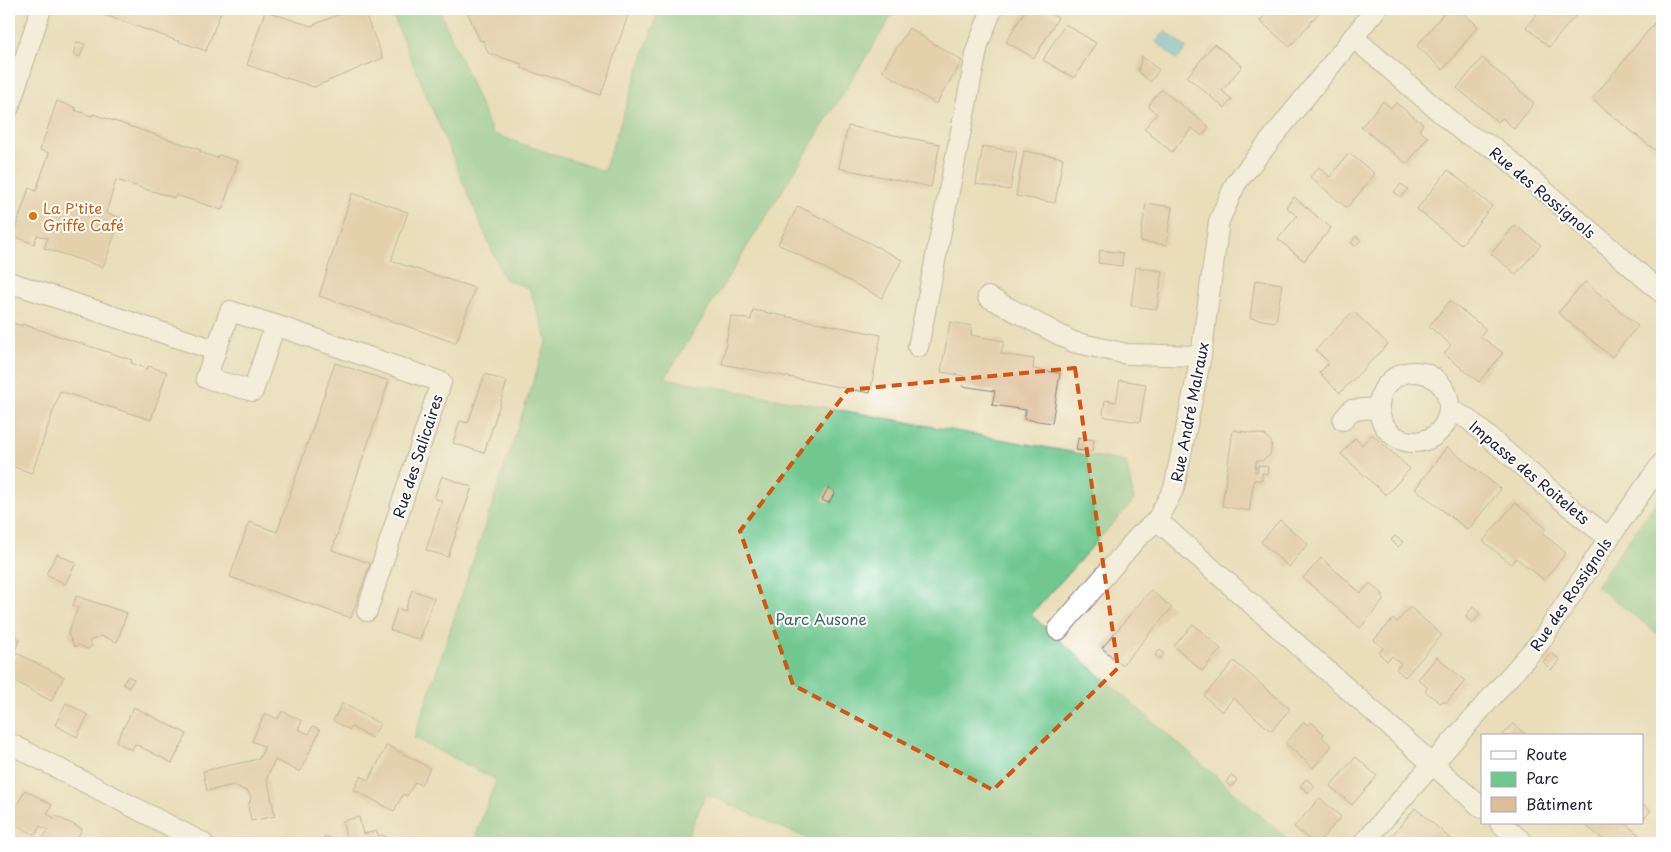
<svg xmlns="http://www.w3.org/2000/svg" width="1671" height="852" viewBox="0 0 1671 852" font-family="'Playpen Sans',sans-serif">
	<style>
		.green { fill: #6fc88f; stroke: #487565 }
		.water { fill: #59b9d8; stroke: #3e6e8a }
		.building { fill: #ddbe99 }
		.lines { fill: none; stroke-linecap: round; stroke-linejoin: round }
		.minor-casing { stroke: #86807a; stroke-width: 22 }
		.minor { stroke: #fff; stroke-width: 20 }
		.marked { fill: none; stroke: #d45411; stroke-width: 4; stroke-dasharray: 10 6; stroke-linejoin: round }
		.food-dot { fill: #e8710a; stroke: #fff; stroke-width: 2 }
		.labels { text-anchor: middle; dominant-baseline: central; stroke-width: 4; stroke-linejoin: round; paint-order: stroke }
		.street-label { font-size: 15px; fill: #22223b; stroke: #fff }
		.food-label { font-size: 15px; fill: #c56008; stroke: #fff; text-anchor: start }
		.park-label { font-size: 15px; fill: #41645d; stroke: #fff }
	</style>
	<rect width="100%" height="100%" fill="#fff"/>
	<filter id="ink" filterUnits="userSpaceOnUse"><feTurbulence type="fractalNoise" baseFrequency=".02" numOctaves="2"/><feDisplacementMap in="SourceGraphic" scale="10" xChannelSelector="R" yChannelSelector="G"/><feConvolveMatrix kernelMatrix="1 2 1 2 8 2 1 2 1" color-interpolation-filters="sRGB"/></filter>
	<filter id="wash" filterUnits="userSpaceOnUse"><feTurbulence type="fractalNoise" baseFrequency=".0096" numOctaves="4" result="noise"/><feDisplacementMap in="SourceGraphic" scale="20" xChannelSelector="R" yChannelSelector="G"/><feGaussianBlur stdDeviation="1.12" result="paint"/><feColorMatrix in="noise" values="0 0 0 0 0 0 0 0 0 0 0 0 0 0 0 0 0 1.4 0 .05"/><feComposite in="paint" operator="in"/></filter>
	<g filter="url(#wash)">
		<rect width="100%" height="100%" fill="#eadeb9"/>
		<g class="green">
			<path d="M390,9H439L493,134L604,171L659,9H896L665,378L1126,462L1134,500L1031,615L1292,843H817L706,794L685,843H473L496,780L414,738L547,340L529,288L504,279Z"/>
			<path d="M1662,494V637L1596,586Z"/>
		</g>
		<path class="water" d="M1165,31L1187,48L1177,60L1156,42Z"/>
		<g id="blocks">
			<g class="building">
				<path d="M88,9H222L206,51Z"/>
				<path d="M352,9H363L383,58L314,87L247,65L265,11L311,26Z"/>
				<path d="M466,9L533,10V9H630L601,95L521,68L522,64L488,53L483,40L480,41Z"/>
				<path d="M1026,9H1042L1058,18L1034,58L1006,42Z"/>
				<path d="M1270,9H1322L1290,47L1260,21Z"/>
				<path d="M1447,9H1458L1478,26L1443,70L1417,46Z"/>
				<path d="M1541,9H1590L1585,14L1580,10L1549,47L1526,27Z"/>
				<path d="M1662,14V156L1592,99Z"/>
				<path d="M1065,24L1096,43L1074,78L1043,60Z"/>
				<path d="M909,28L962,61L936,104L882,71Z"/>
				<path d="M77,42L85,44L80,57L73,54Z"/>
				<path d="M1214,44L1242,66L1222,91L1232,99L1225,108L1187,77Z"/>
				<path d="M1142,56L1159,70L1150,82L1138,71Z"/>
				<path d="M1482,58L1534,103L1514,129L1502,118L1498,122L1457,88Z"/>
				<path d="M1162,90L1209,127L1202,136L1192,128L1172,152L1144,129L1157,114L1149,107L1150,103L1159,92Z"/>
				<path d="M57,101L76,108L75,110L92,116L93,114L201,150L200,152L217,158L219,155L238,161L222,210L176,195L175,198L116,180L106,213L121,218L103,267L44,248L48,238L37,235L34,244L13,236L29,188L36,191L49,153L40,150Z"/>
				<path d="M1383,101L1391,108L1396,103L1423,124L1419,130L1428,137L1407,164L1361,127Z"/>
				<path d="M848,126L940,144L931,187L839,168Z"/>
				<path d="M983,146L1017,152L1010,190L976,184Z"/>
				<path d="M1024,151L1063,158L1055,203L1016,196Z"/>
				<path d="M1349,153L1375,174L1347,208L1310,177L1319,167L1330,177Z"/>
				<path d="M1448,170L1492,206L1461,245L1417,209Z"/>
				<path d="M1401,184L1408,189L1401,197L1394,192Z"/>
				<path d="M352,193L408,212L391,261L475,288L456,343L319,296Z"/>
				<path d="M1294,197L1331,228L1304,261L1278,239L1297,216L1286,207Z"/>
				<path d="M1146,203L1172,207L1166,245L1140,241Z"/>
				<path d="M798,206L902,260L882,298L778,244Z"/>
				<path d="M1515,225L1541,245L1516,274L1491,254Z"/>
				<path d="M1356,236L1361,240L1355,246L1351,243Z"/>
				<path d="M1100,250L1123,253L1122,266L1098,263Z"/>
				<path d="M1136,267L1162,271L1157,309L1131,306Z"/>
				<path d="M1255,280L1282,284L1276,322L1250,318Z"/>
				<path d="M1585,282L1638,326L1612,357L1558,313Z"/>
				<path d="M1450,301L1486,329L1480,336L1503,353L1479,382L1444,354L1451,345L1429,326Z"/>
				<path d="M753,310L881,335L870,393L722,364L731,316L751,320Z"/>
				<path d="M1353,311L1388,344L1340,393L1319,373L1329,363L1316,350Z"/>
				<path d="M9,322L22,326V324L132,360L131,363L147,369L148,366L167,372L151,420L60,391L32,473L9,465Z"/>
				<path d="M950,322L972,326L971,335L1004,341L1001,354L1034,359L1033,369L1060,373L1052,423L1024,419L1026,410L992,405L995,391L962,386L964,376L941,372Z"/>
				<path d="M335,363L389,381L332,550L370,563L351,618L230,577L249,522L277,532Z"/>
				<path d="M485,374L507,382L484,453L453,443L460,421L468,423Z"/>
				<path d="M1120,380L1146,384L1140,422L1106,417L1103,414L1105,400L1116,402Z"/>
				<path d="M1233,430L1265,435L1272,443L1270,455L1262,461H1256L1255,472H1257L1258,465L1268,467L1267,474L1262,473V480H1254L1249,511L1222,506Z"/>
				<path d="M1372,434L1410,469L1386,495L1341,454L1355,438L1362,445Z"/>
				<path d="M1078,438L1094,440L1092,452L1076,450Z"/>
				<path d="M1447,447L1501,489L1468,530L1415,489Z"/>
				<path d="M442,476L472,487L448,557L426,550L442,501L434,498Z"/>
				<path d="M828,488L835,492L829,503L822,500Z"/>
				<path d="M1515,503L1546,528L1542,533L1566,553L1544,580L1516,558L1511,564L1483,541Z"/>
				<path d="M1280,520L1308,544L1289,567L1261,542Z"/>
				<path d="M1395,536L1403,542L1398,547L1391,540Z"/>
				<path d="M57,554L76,563L65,584L46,574Z"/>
				<path d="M1321,558L1361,593L1370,583L1383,594V601L1360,628L1303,578Z"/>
				<path d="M412,590L434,598L420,640L390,630L397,608L405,611Z"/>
				<path d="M1151,590L1172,608L1122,665L1102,648Z"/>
				<path d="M76,596L127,613L117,642L101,636L89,641L92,646L87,649L79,645L75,647L68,634L78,608L73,606Z"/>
				<path d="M1410,607L1442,635L1405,677L1396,669L1401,664L1392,656L1387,661L1379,653L1383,648L1374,640L1393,619L1397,622Z"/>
				<path d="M1473,607L1480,614L1473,623L1465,617Z"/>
				<path d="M1193,624L1221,649L1202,671L1174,646Z"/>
				<path d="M9,633L20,640L16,648L9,644Z"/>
				<path d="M1160,650L1164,654L1160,659L1155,655Z"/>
				<path d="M17,653L64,677L51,701L9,678V667Z"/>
				<path d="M1551,653L1560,660L1551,670L1543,662Z"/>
				<path d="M1437,657L1465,681L1446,703L1443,701L1440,703L1425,691L1428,688L1418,679Z"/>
				<path d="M1234,661L1290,709L1271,731L1233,698L1222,712L1204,696Z"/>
				<path d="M128,676L134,679L129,688L123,684Z"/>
				<path d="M66,703L88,715L77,737L55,725Z"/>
				<path d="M342,703L380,724L372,738L351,727L350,730L333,721Z"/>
				<path d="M134,707L187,734L172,763L135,744L132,750L116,742Z"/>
				<path d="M282,711L302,721L298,729L309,734L313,726L320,730L300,772L275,760L267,777L275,816L251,821L248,806L251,798L248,792L234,785L207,791L203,771L259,759L265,747L252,741L265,713L278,719Z"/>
				<path d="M1304,722L1308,725L1311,722L1324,734L1322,737L1332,746L1313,768L1285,743Z"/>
				<path d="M1513,723L1527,736H1502Z"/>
				<path d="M387,745L430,768L421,785L415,782L407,796L403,794L394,811L354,790L361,776L369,780Z"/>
				<path d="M1356,757L1377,776L1352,805L1330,786Z"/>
				<path d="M1231,775L1237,780L1231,787L1226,782Z"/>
				<path d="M1306,779L1315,786L1309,793L1300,786Z"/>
				<path d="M25,790L52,805L47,814L54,818L56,816L82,829L74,843H40L48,830L40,826L35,835L9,821Z"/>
				<path d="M1320,798L1341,817L1318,843H1313L1294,827Z"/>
				<path d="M1644,805L1651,811L1642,820V807Z"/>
				<path d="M1415,808L1453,841L1451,843H1396L1390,838Z"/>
				<path d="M359,817L363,834L377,831L378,836L382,835L398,843H348L342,821Z"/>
				<path d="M1583,823H1625L1648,843H1607Z"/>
				<path d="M325,836L339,843H321Z"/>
			</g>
		</g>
	</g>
	<g filter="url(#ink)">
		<use href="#blocks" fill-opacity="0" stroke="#86807a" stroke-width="1"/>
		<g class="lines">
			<g class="minor-casing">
				<g id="minor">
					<path d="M1376,9L1236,183L1219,221L1201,356L1174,488L1157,520L1482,808"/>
					<path d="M1353,37L1463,132L1496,149L1662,293"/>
					<path d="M9,107L41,9"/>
					<path d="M9,282L215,350"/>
					<path d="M988,297L1073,342L1127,354L1201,356"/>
					<path d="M230,311L275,325L253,391L206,378Z"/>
					<path d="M275,325L441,382L367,611"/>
					<path d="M918,347L978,45L992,9"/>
					<circle cx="1414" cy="407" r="35"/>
					<path d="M1450,410L1468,419L1578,514L1609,538"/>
					<path d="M1343,420L1351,410L1378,408"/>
					<path d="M1058,630L1137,538L1157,520"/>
					<path d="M9,743L203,843"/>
					<path d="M1500,823L1524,843"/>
					<path d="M1363,843L1541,641L1609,538L1662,463"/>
				</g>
			</g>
			<use href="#minor" class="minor"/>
		</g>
	</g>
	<path d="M0 0H1671V852H0ZM1075,368L1118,668L993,790L793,685L740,531L848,390Z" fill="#eadeb9" fill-opacity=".55" fill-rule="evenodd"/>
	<path class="marked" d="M1075,368L1118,668L993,790L793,685L740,531L848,390Z"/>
	<circle class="food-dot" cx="33" cy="216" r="5"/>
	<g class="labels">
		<g class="street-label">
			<text transform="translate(1543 192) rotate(40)">Rue des Rossignols</text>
			<text transform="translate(1189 412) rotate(-79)">Rue André Malraux</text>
			<text transform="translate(417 456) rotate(-72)">Rue des Salicaires</text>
			<text transform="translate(1530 472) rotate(40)">Impasse des Roitelets</text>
			<text transform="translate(1570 594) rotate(-56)">Rue des Rossignols</text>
		</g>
		<g class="food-label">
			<text x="43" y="207">La P'tite<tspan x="43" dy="17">Griffe Café</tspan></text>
		</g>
		<g class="park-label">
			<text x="821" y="618">Parc Ausone</text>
		</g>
	</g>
	<rect width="1671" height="852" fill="none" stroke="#fff" stroke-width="30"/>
	<rect x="1481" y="734" width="162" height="90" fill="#ffffff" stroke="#a7a7b1"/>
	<rect x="1491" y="751" width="25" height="8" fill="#ffffff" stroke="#a7a7b1"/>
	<text x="1526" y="760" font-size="15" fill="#22223b">Route</text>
	<rect x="1491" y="772" width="25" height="15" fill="#6fc88f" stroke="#a7a7b1"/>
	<text x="1526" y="784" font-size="15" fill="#22223b">Parc</text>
	<rect x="1491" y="797" width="25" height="15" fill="#ddbe99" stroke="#a7a7b1"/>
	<text x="1526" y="810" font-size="15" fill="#22223b">Bâtiment</text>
</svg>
